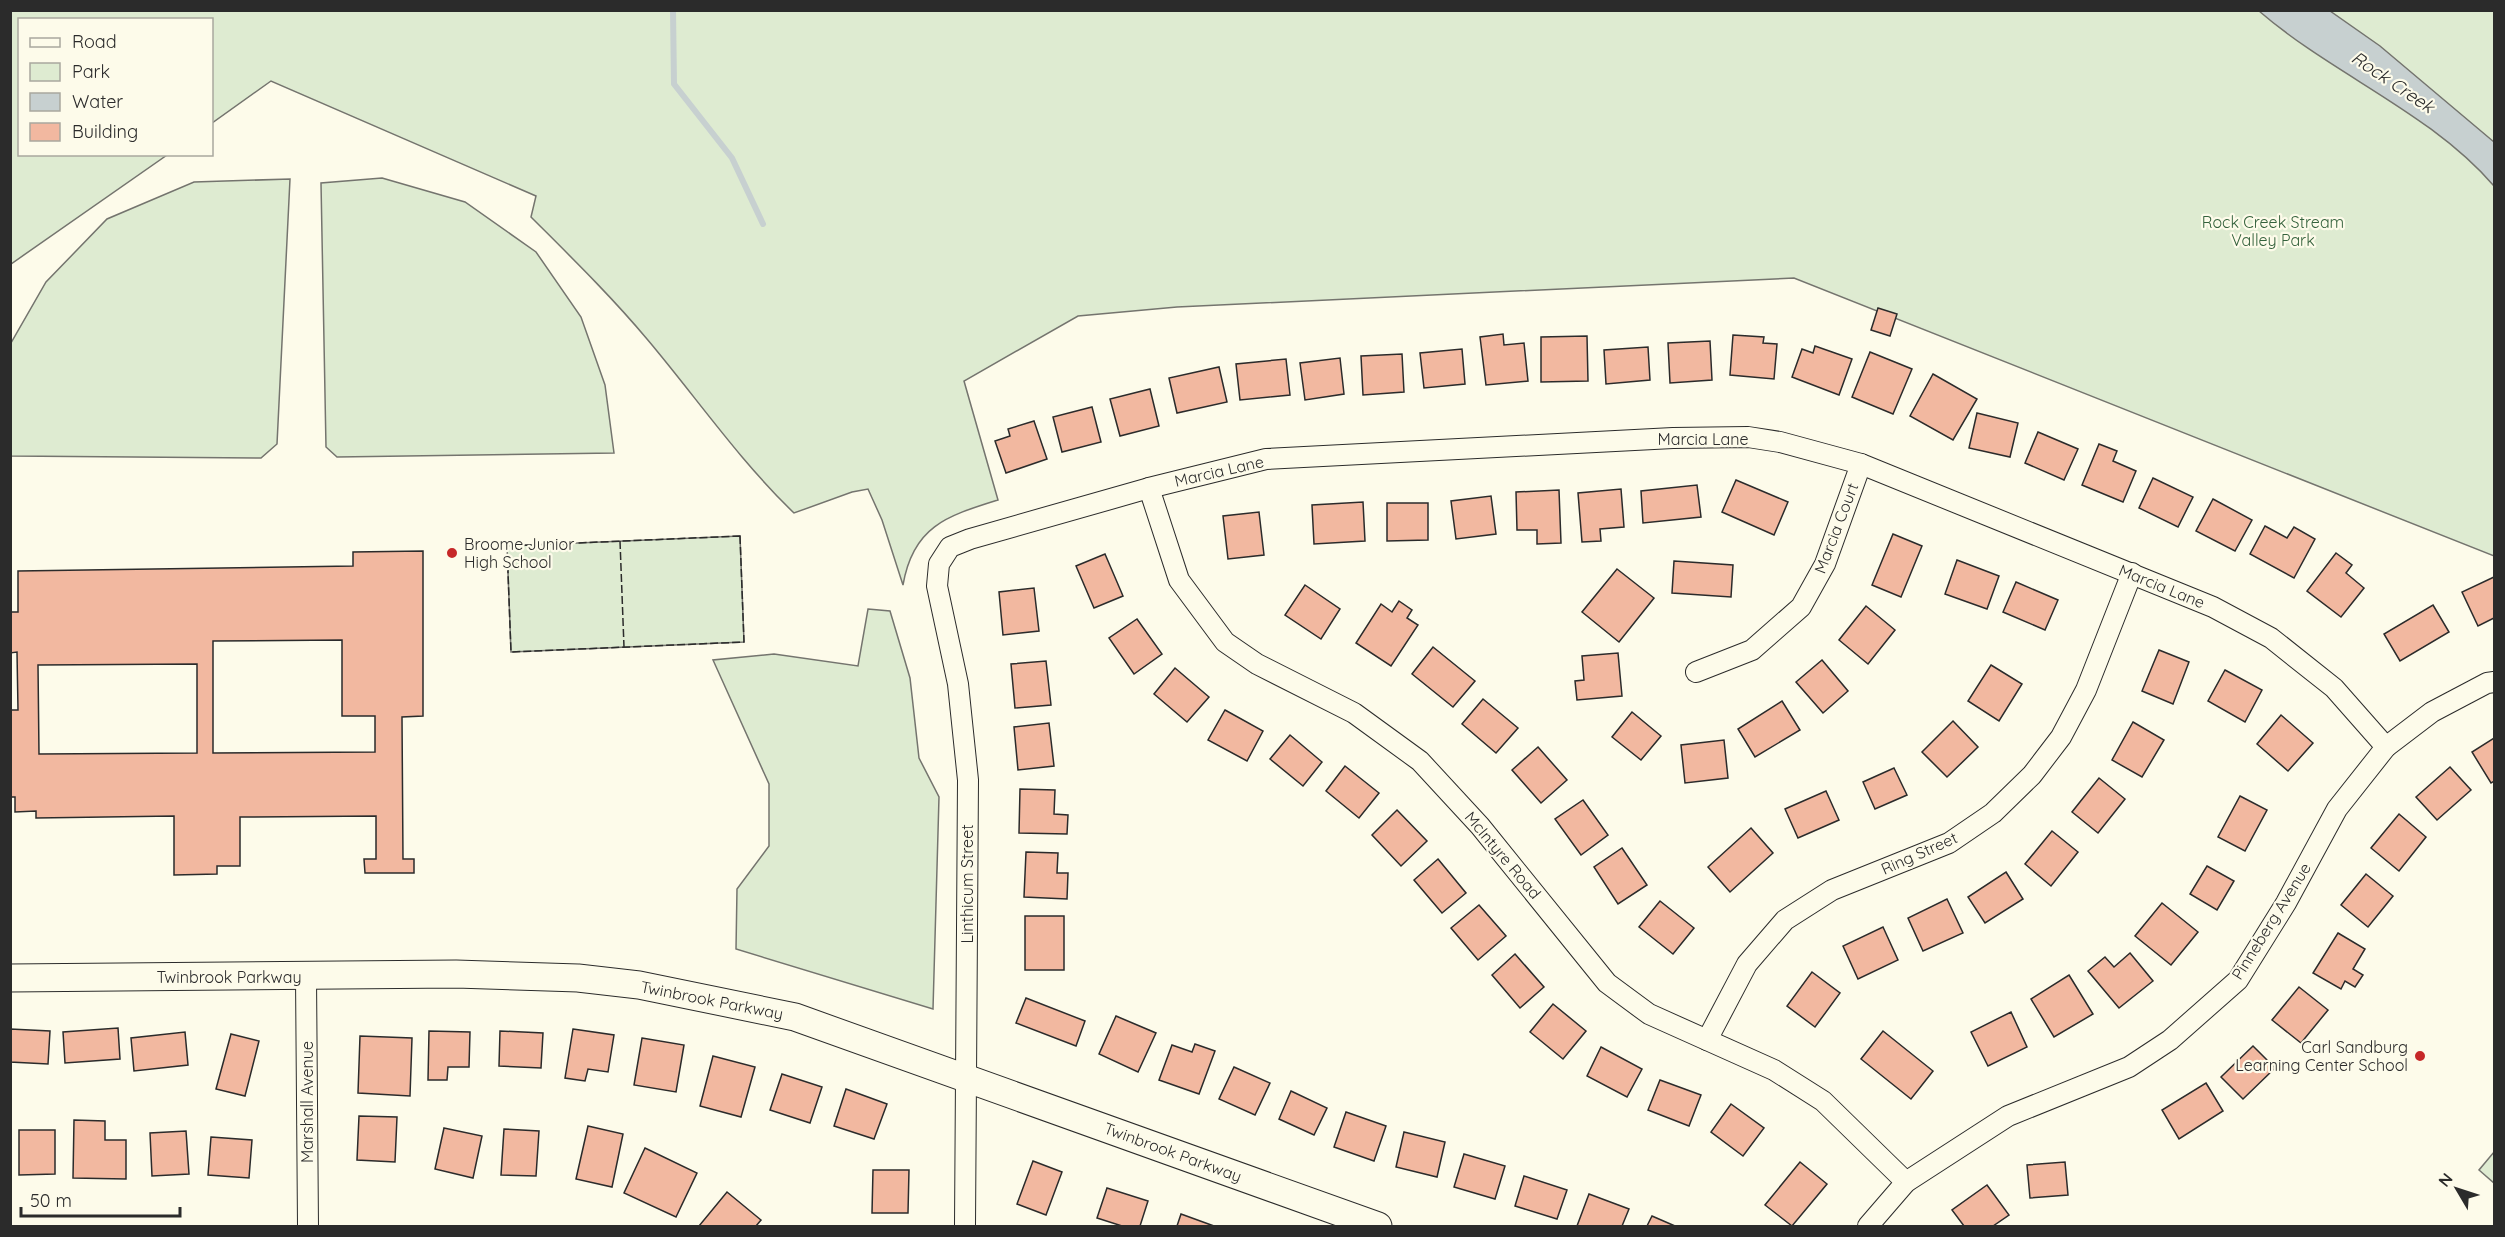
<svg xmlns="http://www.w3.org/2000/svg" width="2505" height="1237" viewBox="0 0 2505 1237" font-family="Quicksand,sans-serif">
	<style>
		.green { fill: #deebd1; stroke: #74746e; stroke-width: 1.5 }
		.water { fill: #c7d0d0; stroke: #74746e; stroke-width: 1.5 }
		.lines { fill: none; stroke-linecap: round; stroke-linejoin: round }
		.stream { stroke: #c7d0d0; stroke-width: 6 }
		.building { fill: #f2b8a0; stroke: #2b2b2b; stroke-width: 1.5; fill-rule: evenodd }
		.street-casing { stroke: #2b2b2b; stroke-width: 22 }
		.secondary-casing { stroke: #2b2b2b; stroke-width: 29 }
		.street { stroke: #fdfbea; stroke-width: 20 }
		.secondary { stroke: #fdfbea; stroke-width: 27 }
		.fence { stroke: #2b2b2b; stroke-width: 1.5; stroke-dasharray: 8 3; stroke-linecap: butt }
		.poi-dot { fill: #c62828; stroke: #fdfbea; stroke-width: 2 }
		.labels { text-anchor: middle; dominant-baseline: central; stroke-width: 4.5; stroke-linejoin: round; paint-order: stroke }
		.park-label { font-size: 16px; fill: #34623c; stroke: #fdfbea }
		.street-label { font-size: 16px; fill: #2b2b2b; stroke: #fdfbea }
		.poi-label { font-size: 16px; fill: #2b2b2b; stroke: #fdfbea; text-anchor: start }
		.water-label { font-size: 18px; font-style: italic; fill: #2b2b2b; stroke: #fdfbea }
	</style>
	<rect width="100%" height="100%" fill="#fdfbea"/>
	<g class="green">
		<path d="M11,11H2494V556L1794,278L1177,307L1078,316L964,381L998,500C947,516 913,526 903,585L882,520L868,489L852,492L794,513C739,460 696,397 647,339C611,296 571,257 531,217L536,196L271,81L212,123V20H20V154L167,155L11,264Z"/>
		<path d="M382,178L465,202L536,252L581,317L605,385L614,453L337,457L326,447L321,183Z"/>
		<path d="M290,179L277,444L261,458L11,456V343L46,282L107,219L194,182Z"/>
		<path d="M740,536L744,642L511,652L507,546Z"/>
		<path d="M868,609L890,611L910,678L919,758L939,797L933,1009L736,949L737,889L769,846V784L713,660L774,654L858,666Z"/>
		<path d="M2494,1152V1183L2479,1170Z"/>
	</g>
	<path class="water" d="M2259,11H2330L2380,46L2494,142V186C2430,112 2333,75 2259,11Z"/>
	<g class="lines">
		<path class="stream" d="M673,10L674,84L732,158L763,224"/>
	</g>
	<g class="building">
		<path d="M1878,308L1897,314L1890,336L1871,330Z"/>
		<path d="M1503,334L1504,345L1524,343L1528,381L1486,385L1480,337Z"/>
		<path d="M1733,335L1764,337L1763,343L1777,344L1774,379L1730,375Z"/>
		<path d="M1587,336L1588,381L1541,382V337Z"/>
		<path d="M1710,341L1712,380L1670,383L1668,343Z"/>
		<path d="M1815,346L1852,359L1839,395L1792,377L1802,349L1813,353Z"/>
		<path d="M1648,347L1650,380L1606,384L1604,350Z"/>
		<path d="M1462,349L1465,384L1424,388L1420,353Z"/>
		<path d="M1870,352L1912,369L1893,414L1852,397Z"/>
		<path d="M1402,354L1404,392L1363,395L1361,356Z"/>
		<path d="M1340,358L1344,394L1305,400L1300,363Z"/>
		<path d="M1286,359L1290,395L1240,400L1236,364Z"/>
		<path d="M1219,367L1227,402L1177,413L1169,378Z"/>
		<path d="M1933,374L1977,399L1953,440L1910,416Z"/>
		<path d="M1150,389L1159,426L1120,436L1110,399Z"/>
		<path d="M1092,407L1101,442L1062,452L1053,417Z"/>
		<path d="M1977,413L2018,423L2010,457L1969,448Z"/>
		<path d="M1034,421L1047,459L1006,473L995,441L1010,436L1008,429Z"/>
		<path d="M2038,432L2078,449L2064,480L2025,463Z"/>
		<path d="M2099,444L2117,451L2113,461L2136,471L2123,502L2082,485Z"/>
		<path d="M2153,478L2193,497L2178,527L2139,508Z"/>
		<path d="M1736,480L1788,502L1774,535L1722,512Z"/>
		<path d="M1697,485L1701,517L1643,523L1641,491Z"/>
		<path d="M1621,489L1624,527L1600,529L1601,541L1582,542L1578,493Z"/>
		<path d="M1559,490L1561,543L1537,544V530H1517L1516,492Z"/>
		<path d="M1491,496L1496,534L1456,539L1451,501Z"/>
		<path d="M2213,499L2252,520L2235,551L2196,531Z"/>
		<path d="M1363,502L1365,541L1314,544L1312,505Z"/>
		<path d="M1387,503H1428V540L1387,541Z"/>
		<path d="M1259,512L1264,555L1228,559L1223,516Z"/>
		<path d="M2265,526L2287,538L2294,527L2315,539L2294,578L2250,554Z"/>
		<path d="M1893,534L1922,546L1901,597L1872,585Z"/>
		<path d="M423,551V716L402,717L403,859H414V873H365L364,859H376V816L240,817V866H217V874L174,875V816L36,818V811L15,812V797H10V710H18L17,652L10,653V612H18V571L353,566V552ZM342,640V716H375V752L213,753V641ZM197,664V753L39,754L38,665Z"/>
		<path d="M2336,553L2352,565L2346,573L2364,588L2341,617L2307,591Z"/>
		<path d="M1105,554L1123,596L1094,608L1076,566Z"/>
		<path d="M1957,560L1999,576L1987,609L1945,594Z"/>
		<path d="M1674,561L1733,565L1731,597L1672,593Z"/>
		<path d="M1617,569L1654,598L1619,642L1582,612Z"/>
		<path d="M2494,577V618L2478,626L2462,592Z"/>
		<path d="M2016,582L2058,600L2045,630L2003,612Z"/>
		<path d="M1305,585L1340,609L1321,639L1285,615Z"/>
		<path d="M1034,588L1039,631L1003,635L999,592Z"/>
		<path d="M1399,601L1412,610L1407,618L1418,625L1391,666L1356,643L1381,604L1392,612Z"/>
		<path d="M2433,605L2449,632L2400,661L2384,634Z"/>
		<path d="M1866,606L1895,630L1868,664L1839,640Z"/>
		<path d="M1137,619L1162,654L1134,674L1109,638Z"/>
		<path d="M1433,647L1475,681L1453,707L1412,674Z"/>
		<path d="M2159,650L2189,662L2173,704L2142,691Z"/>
		<path d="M1618,653L1622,696L1577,700L1575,681L1584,680L1582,656Z"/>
		<path d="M1822,660L1848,691L1823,713L1796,682Z"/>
		<path d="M1046,661L1051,705L1015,708L1011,664Z"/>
		<path d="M1991,665L2022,684L1999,721L1968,701Z"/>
		<path d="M1175,668L1209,697L1187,722L1154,694Z"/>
		<path d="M2225,670L2262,690L2245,722L2208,701Z"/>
		<path d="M1483,699L1518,728L1496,753L1462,724Z"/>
		<path d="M1782,701L1800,730L1755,757L1738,729Z"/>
		<path d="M1225,710L1263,731L1247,761L1208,740Z"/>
		<path d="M1632,712L1661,736L1641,760L1612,737Z"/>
		<path d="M2281,715L2313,743L2288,771L2257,744Z"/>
		<path d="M1953,721L1978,747L1947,777L1922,752Z"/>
		<path d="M2133,722L2164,740L2142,777L2112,760Z"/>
		<path d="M1049,723L1054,766L1018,770L1014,727Z"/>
		<path d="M1290,735L1322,762L1303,786L1270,759Z"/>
		<path d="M2494,738V781L2491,783L2472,752Z"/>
		<path d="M1724,740L1728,778L1685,783L1681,745Z"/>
		<path d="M1538,747L1567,780L1541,803L1512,770Z"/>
		<path d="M1345,766L1379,793L1359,818L1326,791Z"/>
		<path d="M2450,767L2471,790L2437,820L2416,797Z"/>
		<path d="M1894,768L1907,795L1875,809L1863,782Z"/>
		<path d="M2099,778L2125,799L2098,833L2072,812Z"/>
		<path d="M1020,789L1055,790L1054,814L1068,815L1067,834L1019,833Z"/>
		<path d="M1826,791L1839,820L1798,838L1785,809Z"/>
		<path d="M2240,796L2267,810L2245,851L2218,837Z"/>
		<path d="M1583,800L1608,835L1581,855L1555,819Z"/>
		<path d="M1397,810L1427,841L1401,866L1372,835Z"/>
		<path d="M2399,814L2426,837L2399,871L2371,848Z"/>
		<path d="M1751,828L1773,853L1730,892L1708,867Z"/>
		<path d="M2052,831L2078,852L2051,886L2025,864Z"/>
		<path d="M1622,848L1647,885L1618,904L1594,867Z"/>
		<path d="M1026,852L1058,853L1057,873H1068L1067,899L1024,897Z"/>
		<path d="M1438,859L1466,893L1442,913L1414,880Z"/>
		<path d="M2207,866L2234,881L2217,910L2190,894Z"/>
		<path d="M2006,872L2023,899L1985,923L1968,897Z"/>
		<path d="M2366,874L2393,896L2368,927L2341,905Z"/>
		<path d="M1947,899L1963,933L1923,951L1908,918Z"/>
		<path d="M1660,901L1694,928L1673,954L1639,927Z"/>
		<path d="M2162,903L2198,932L2171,965L2135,936Z"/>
		<path d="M1479,905L1506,936L1478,960L1451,928Z"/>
		<rect x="1025" y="916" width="39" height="54"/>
		<path d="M1883,927L1898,960L1858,979L1843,946Z"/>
		<path d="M2338,933L2365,949L2353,969L2363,975L2355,987L2345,981L2341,989L2313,973Z"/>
		<path d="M2130,953L2153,981L2119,1008L2088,971L2105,957L2114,967Z"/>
		<path d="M1515,954L1544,987L1520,1008L1492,975Z"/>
		<path d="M1812,972L1840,993L1815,1027L1787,1006Z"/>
		<path d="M2069,975L2093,1014L2054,1037L2031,999Z"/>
		<path d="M2299,987L2328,1010L2301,1043L2272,1020Z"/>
		<path d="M1026,998L1085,1021L1076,1046L1016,1023Z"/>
		<path d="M1553,1004L1586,1031L1563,1059L1530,1032Z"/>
		<path d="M2011,1012L2027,1047L1988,1066L1971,1032Z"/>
		<path d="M1116,1016L1156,1033L1138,1072L1099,1054Z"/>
		<path d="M118,1028L120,1059L65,1063L63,1032Z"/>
		<path d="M10,1029L50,1031L48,1064L10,1062Z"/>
		<path d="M573,1029L614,1035L608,1072L588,1069L585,1081L565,1078Z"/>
		<path d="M429,1031L470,1032L469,1067H448L447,1080H428Z"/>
		<path d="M500,1031L543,1033L541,1068L499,1066Z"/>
		<path d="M1883,1031L1933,1071L1911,1099L1861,1059Z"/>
		<path d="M185,1032L188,1065L134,1071L131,1038Z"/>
		<path d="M231,1034L259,1041L245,1096L216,1089Z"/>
		<path d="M360,1036L412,1038L410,1096L358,1093Z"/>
		<path d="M642,1038L684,1045L676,1092L634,1085Z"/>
		<path d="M1195,1044L1215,1051L1199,1094L1159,1080L1172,1045L1192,1052Z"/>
		<path d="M2253,1046L2275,1068L2243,1099L2221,1077Z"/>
		<path d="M1601,1047L1642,1069L1627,1097L1587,1076Z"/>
		<path d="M713,1056L755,1067L741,1117L700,1106Z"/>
		<path d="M1234,1067L1270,1083L1255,1115L1219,1099Z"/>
		<path d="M782,1074L822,1087L810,1123L770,1110Z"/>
		<path d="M1660,1080L1701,1095L1689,1126L1648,1110Z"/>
		<path d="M2206,1083L2223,1111L2179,1139L2162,1110Z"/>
		<path d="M846,1089L887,1104L874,1139L834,1126Z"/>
		<path d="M1291,1091L1327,1108L1314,1135L1279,1119Z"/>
		<path d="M1731,1104L1764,1128L1743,1156L1711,1132Z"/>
		<path d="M1346,1112L1386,1126L1374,1161L1334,1147Z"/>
		<path d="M359,1116L397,1117L395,1162L357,1160Z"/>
		<path d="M74,1120L105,1121V1140H126V1179L73,1178Z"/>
		<path d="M588,1126L623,1134L612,1187L576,1179Z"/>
		<path d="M444,1128L482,1136L473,1178L435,1169Z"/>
		<path d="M504,1129L539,1131L536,1176L501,1175Z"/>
		<path d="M19,1130H55V1174L19,1175Z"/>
		<path d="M186,1131L189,1174L152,1176L150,1133Z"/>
		<path d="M1404,1132L1445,1142L1437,1177L1396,1167Z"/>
		<path d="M211,1137L252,1140L249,1178L208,1175Z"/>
		<path d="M645,1148L697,1173L676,1217L624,1193Z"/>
		<path d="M1464,1154L1505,1166L1495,1199L1454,1187Z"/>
		<path d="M1033,1161L1062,1172L1046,1215L1017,1204Z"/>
		<path d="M1800,1162L1827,1184L1792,1226L1765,1205Z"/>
		<path d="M2065,1162L2068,1195L2030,1198L2027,1165Z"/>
		<path d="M873,1170H909L908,1213H872Z"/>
		<path d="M1524,1176L1567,1190L1557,1219L1515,1206Z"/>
		<path d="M1987,1185L2009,1215L1993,1226H1964L1952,1210Z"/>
		<path d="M1107,1188L1148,1201L1140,1226H1122L1097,1218Z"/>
		<path d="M727,1192L761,1220L756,1226H699Z"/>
		<path d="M1589,1194L1629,1209L1622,1226H1577Z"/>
		<path d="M1181,1214L1214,1226H1177Z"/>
		<path d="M1652,1216L1675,1226H1647Z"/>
	</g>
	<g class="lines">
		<g class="street-casing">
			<g id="street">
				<path d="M1149,488L1179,580L1225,642L1257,664L1354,713L1420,761L1480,826L1607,983L1649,1014L1774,1070L1823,1101L1906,1182"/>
				<path d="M1696,672L1752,650L1801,607L1825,564L1861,464"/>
				<path d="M306,977L308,1226"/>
				<path d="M1707,1040L1747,964L1785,920L1832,890L1949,843L1993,813L2032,775L2061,737L2086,690L2132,573"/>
				<path d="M965,1226L968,780L958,684L937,586L939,564L950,547L970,539L1149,488L1266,459L1673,438L1748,437L1780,442L1861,464L2213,607L2271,638L2334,688L2386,747"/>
				<path d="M1868,1226L1906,1182L2008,1116L2129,1067L2170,1040L2238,980L2286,903L2337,809L2386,747L2432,712L2487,683L2494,682"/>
			</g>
		</g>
		<g class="secondary-casing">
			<path id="secondary" d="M10,978L456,974L578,978L639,985L795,1017L1378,1226"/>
		</g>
		<use href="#street" class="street"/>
		<use href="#secondary" class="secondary"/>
		<g class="fence">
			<path d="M740,536L744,642L511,652L507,546Z"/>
			<path d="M620,541L624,647"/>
		</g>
	</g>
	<g class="poi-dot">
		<circle cx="452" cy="553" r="6"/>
		<circle cx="2420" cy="1056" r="6"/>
	</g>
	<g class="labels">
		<g class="park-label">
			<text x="2273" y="222">Rock Creek Stream<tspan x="2273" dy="18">Valley Park</tspan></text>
		</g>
		<g class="street-label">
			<text x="1703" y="439">Marcia Lane</text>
			<text transform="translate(1219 471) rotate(-13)">Marcia Lane</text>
			<text transform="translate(1836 528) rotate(-69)">Marcia Court</text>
			<text transform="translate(2162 586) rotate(22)">Marcia Lane</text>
			<text transform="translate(1919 853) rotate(-24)">Ring Street</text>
			<text transform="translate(1503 855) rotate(50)">McIntyre Road</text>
			<text transform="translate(967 884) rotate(-90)">Linthicum Street</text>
			<text transform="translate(2271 921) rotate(-58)">Pinneberg Avenue</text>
			<text x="229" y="977">Twinbrook Parkway</text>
			<text transform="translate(712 1000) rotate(11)">Twinbrook Parkway</text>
			<text transform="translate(307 1102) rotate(-90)">Marshall Avenue</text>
			<text transform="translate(1173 1152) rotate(20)">Twinbrook Parkway</text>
		</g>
		<g class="poi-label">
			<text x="464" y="544">Broome Junior<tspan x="464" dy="18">High School</tspan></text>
			<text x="2408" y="1047" text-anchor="end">Carl Sandburg<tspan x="2408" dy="18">Learning Center School</tspan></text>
		</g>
		<g class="water-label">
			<text transform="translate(2393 82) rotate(34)">Rock Creek</text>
		</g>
	</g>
	<rect width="2505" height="1237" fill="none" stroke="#2b2b2b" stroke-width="24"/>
	<rect x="18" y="18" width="195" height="138" fill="#fdfbea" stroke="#a9a89e" stroke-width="1.5"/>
	<rect x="30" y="38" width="30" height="9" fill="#fdfbea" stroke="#a9a89e" stroke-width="1.5"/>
	<text x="72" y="48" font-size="18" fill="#2b2b2b">Road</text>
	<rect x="30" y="63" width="30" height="18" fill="#deebd1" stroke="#a9a89e" stroke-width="1.5"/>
	<text x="72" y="78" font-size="18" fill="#2b2b2b">Park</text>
	<rect x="30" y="93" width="30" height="18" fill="#c7d0d0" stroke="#a9a89e" stroke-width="1.5"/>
	<text x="72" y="108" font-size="18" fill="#2b2b2b">Water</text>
	<rect x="30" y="123" width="30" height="18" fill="#f2b8a0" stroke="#a9a89e" stroke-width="1.5"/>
	<text x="72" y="138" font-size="18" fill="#2b2b2b">Building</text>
	<g transform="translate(2457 1189) rotate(309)" stroke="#fdfbea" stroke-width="4.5" paint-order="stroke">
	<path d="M0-4.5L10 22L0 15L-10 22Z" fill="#2b2b2b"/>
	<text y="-9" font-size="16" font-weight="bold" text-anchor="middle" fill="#2b2b2b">N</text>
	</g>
	<path d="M21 1207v9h159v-9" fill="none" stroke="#2b2b2b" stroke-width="3"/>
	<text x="30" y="1207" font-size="18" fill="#2b2b2b" stroke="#fdfbea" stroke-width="4.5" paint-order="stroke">50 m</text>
</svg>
